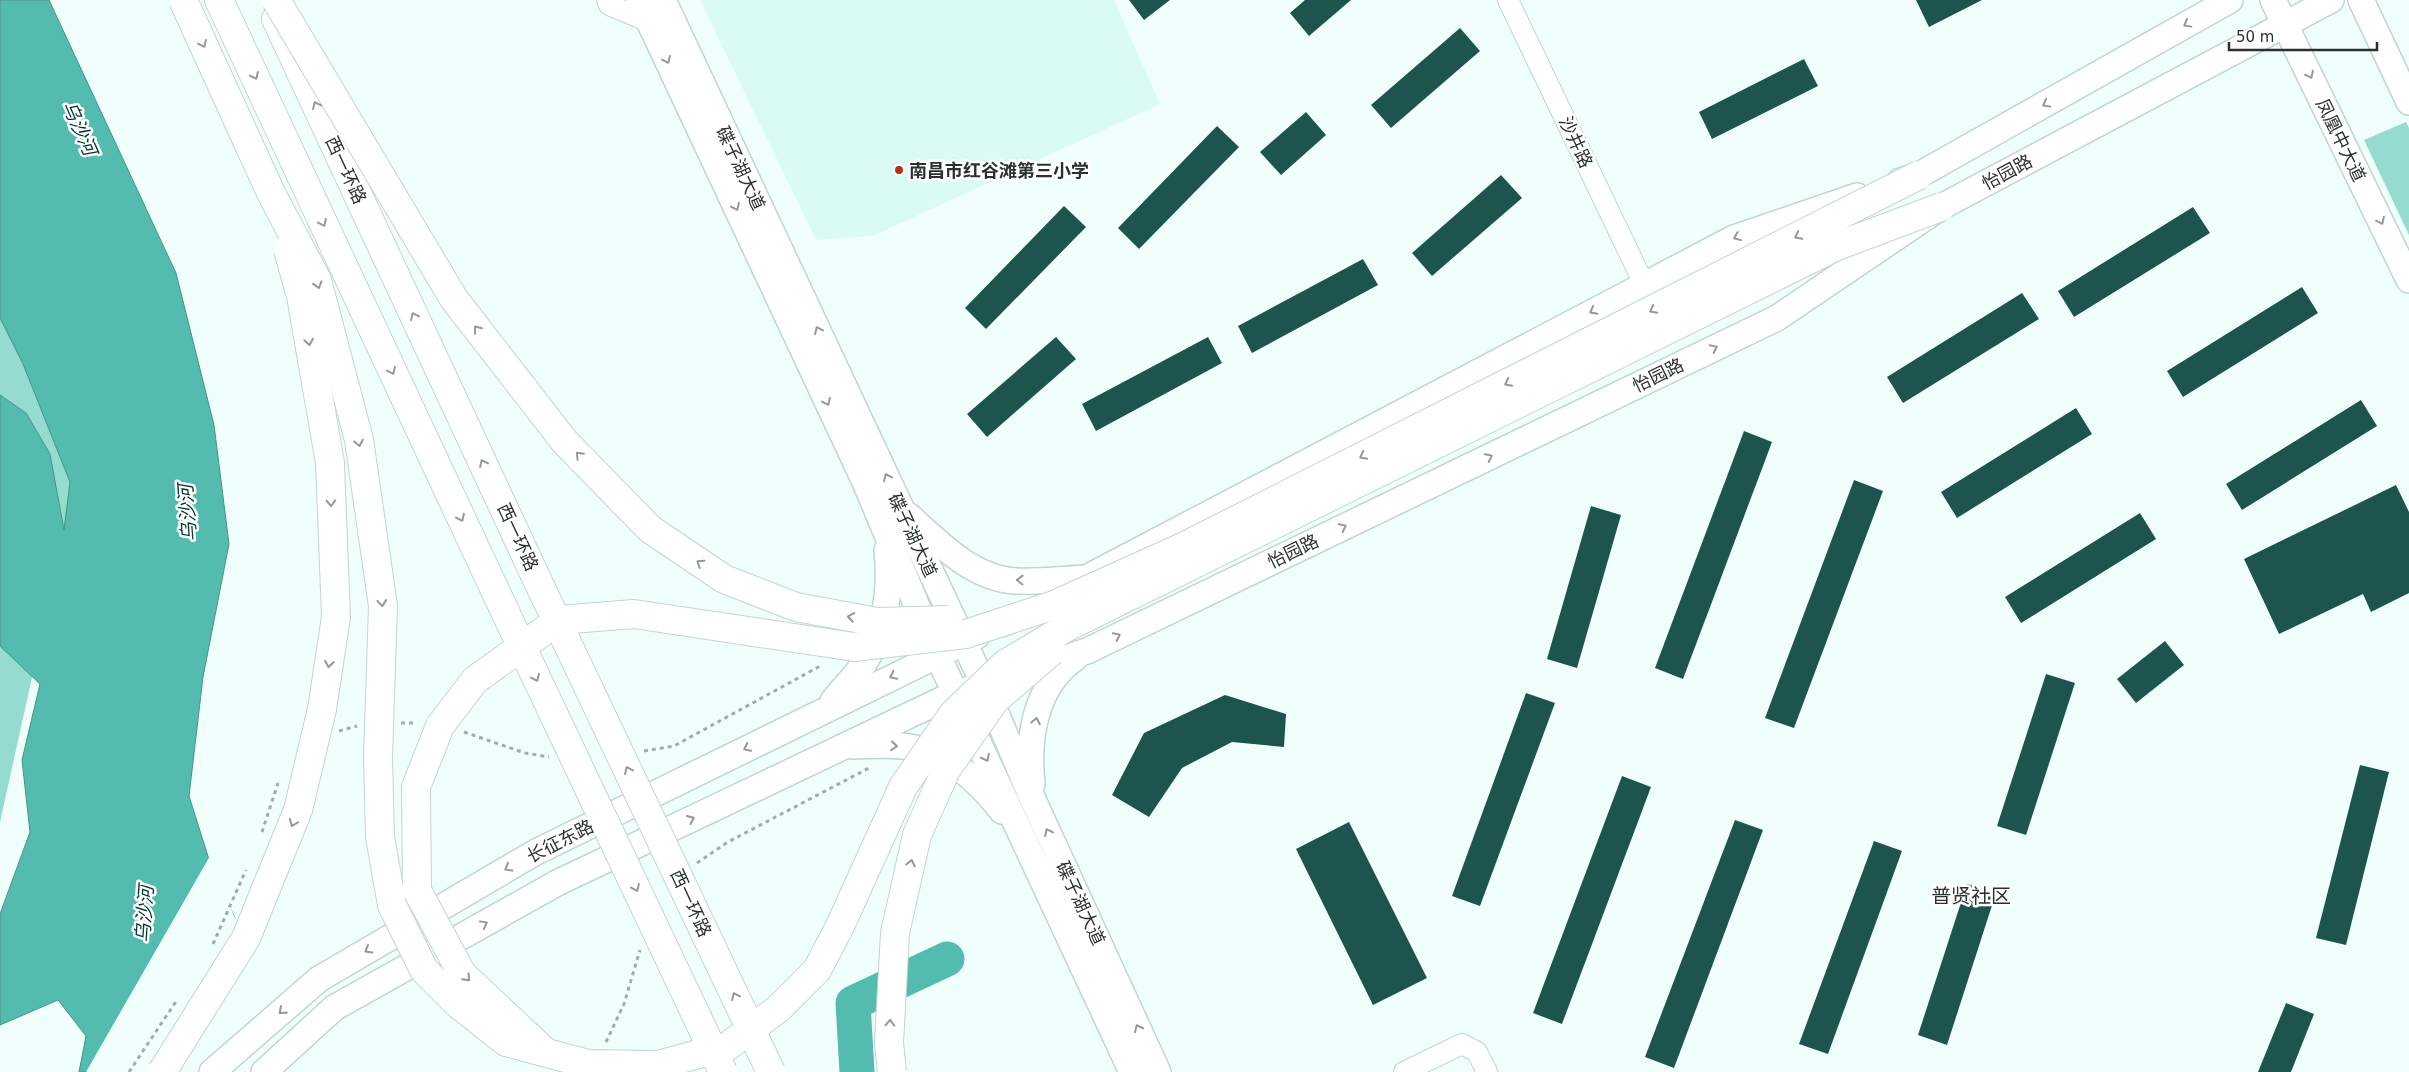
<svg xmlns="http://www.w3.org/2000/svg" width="2409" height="1072" viewBox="0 0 2409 1072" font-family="'DejaVu Sans','Noto Sans SC',sans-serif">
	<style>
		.built { fill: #d9fbf4 }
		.green { fill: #95dbcf }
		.water { fill: #54bcae; stroke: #479388 }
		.pier { fill: #f1fffc }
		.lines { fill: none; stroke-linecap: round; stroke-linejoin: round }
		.river { stroke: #54bcae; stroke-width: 35 }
		.building { fill: #1d554e }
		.minor-casing { stroke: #bed6d1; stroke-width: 22 }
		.major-casing { stroke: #bed6d1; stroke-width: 28 }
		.highway-casing { stroke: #bed6d1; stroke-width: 30 }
		.path { stroke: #a1adab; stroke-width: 3; stroke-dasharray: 4 4; stroke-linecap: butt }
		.minor { stroke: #fff; stroke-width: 20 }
		.major { stroke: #fff; stroke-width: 25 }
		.highway { stroke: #fff; stroke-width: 28 }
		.highway-bridge-casing { stroke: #bed6d1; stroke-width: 30; stroke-linecap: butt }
		.highway-bridge { stroke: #fff; stroke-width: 28 }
		.oneway { stroke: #949898 }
		.poi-dot { fill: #ba2f13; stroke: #fff; stroke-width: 2 }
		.labels { text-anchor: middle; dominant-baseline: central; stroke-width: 5; stroke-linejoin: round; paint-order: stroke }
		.street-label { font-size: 18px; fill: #293231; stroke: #fff }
		.poi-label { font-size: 18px; font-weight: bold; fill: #293231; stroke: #fff; text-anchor: start }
		.water-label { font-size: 19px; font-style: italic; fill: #01352f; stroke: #fff }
		.quarter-label { font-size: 20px; fill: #293231; stroke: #fff }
	</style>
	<rect width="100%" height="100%" fill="#f1fffc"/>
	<path class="built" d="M700,0H1114L1160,104L873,236L816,240Z"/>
	<g class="green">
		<path d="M2406,122L2409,128V235L2364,140Z"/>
		<path d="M0,265L85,501L35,664L0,822Z"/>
	</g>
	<path class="water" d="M0,0H49L176,273L214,425L229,544L203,677L189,796L212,869L307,1072H79L86,1036L58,1000L0,1025V914L30,832L22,760L40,684L0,646V395L26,413L50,454L64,530L70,482L23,364L0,318Z"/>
	<path class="pier" d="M210,856L234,916L279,992L309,1072H86Z"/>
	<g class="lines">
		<path class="river" d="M857,1072L853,1003L947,959"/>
	</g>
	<g class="building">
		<path d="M1129,0H1170L1144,20Z"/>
		<path d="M1305,0H1351L1309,36L1290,13Z"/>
		<path d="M1916,0H1982L1929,27Z"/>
		<path d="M1460,28L1480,51L1391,128L1371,105Z"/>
		<path d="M1804,59L1818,86L1712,139L1699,112Z"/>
		<path d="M1306,112L1326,135L1281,175L1260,152Z"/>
		<path d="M1217,126L1239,147L1139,249L1118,228Z"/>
		<path d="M1501,175L1522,198L1432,276L1412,253Z"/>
		<path d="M1064,206L1086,227L986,329L965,308Z"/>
		<path d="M2193,207L2210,233L2074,317L2058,291Z"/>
		<path d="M1363,259L1378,285L1252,353L1238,326Z"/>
		<path d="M2302,287L2318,313L2183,397L2167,371Z"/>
		<path d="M2022,293L2039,319L1903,403L1887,377Z"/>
		<path d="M1056,337L1076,359L987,437L967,414Z"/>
		<path d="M1208,337L1222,363L1096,431L1082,404Z"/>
		<path d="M2361,400L2377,426L2242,510L2226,484Z"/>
		<path d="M2076,408L2092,434L1957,518L1941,492Z"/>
		<path d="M1744,431L1772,442L1683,679L1655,668Z"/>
		<path d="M1854,480L1883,491L1794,728L1765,718Z"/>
		<path d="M2396,485L2409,512V593L2371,612L2363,594L2279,634L2244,559Z"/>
		<path d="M1591,506L1621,515L1577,668L1547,659Z"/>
		<path d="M2140,513L2156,539L2021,623L2005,597Z"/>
		<path d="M2165,641L2184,665L2136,703L2117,679Z"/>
		<path d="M2046,674L2075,683L2026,835L1997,826Z"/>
		<path d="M1526,693L1555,703L1480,906L1452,896Z"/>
		<path d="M1225,695L1286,714L1284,747L1232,742L1182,768L1149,817L1112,795L1144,733Z"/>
		<path d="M2360,765L2389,772L2346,945L2316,938Z"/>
		<path d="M1622,776L1651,787L1562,1024L1533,1013Z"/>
		<path d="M1735,820L1763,830L1674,1068L1645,1057Z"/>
		<path d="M1349,822L1427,978L1373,1005L1296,849Z"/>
		<path d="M1874,841L1902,851L1828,1054L1799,1044Z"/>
		<path d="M1967,884L1996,893L1947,1045L1918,1035Z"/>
		<path d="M2286,1003L2314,1014L2291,1072H2258Z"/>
	</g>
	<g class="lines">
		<g class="minor-casing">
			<g id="minor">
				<path d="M607,0L609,5L650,22"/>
				<path d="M1508,0L1644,284"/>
				<path d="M1404,1072L1462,1044L1477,1052L1487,1072"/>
			</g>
		</g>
		<g class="major-casing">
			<g id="major">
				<path d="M639,0L865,482L937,654L1132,1072"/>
				<path d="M663,0L984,685L1030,793L1158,1072"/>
				<path d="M2273,0L2409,280"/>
				<path d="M2361,0L2409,102"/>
				<path d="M1900,181L1919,175L2230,0"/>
				<path d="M909,516C939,543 973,579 1016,581C1039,582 1063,579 1086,578"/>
				<path d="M1092,575L1734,238L1857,196"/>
				<path d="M1031,669L1087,651L1777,318L1941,207L2331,0"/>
				<path d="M833,701C843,688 856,676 865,662C886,628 891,588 887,550"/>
				<path d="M853,746C878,745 908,743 932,753C961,764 984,788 1002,811"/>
				<path d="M1032,784C1027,738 1035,686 1075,658"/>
				<path d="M212,1072L319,979L536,852L977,636"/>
				<path d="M264,1072L334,1008L557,883L956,693L986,685"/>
			</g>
		</g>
		<g class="highway-casing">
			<g id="highway">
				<path d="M219,0L493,586"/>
				<path d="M276,19L533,571"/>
			</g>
		</g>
		<g class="path">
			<path d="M401,723H417"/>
			<path d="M339,731L357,726"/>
			<path d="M464,732L525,753L549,757"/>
			<path d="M644,751L674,746L822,665"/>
			<path d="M262,832L278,783"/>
			<path d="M697,863L728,842L869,768"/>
			<path d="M213,944L246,870"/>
			<path d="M606,1042L624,1004L640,950"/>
			<path d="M129,1072L177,1000"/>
		</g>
		<use href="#minor" class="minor"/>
		<use href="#major" class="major"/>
		<use href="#highway" class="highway"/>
		<g class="highway-bridge-casing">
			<g id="highway-bridge">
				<path d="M183,0L271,193L317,280L359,440L383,606L378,757L380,837L392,905L424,970L458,1004L506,1042L588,1064L658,1065L728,1046L778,1009L817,970L840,926L903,787L953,714L1005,664L1067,627L1837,246L1941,207"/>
				<path d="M276,0L454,299L565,442L650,529L724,579L796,607L877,622L948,620"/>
				<path d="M533,571L771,1072"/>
				<path d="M493,586L723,1072"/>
				<path d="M543,1050L462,974L417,890L416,787L440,726L475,680L559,620L634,614L854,647L966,634L1054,605L1185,546L1919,175"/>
				<path d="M162,1072L246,938L298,810L322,709L336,617L330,463L301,296L288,250"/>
				<path d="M892,1072L889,1043L895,933L917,835L946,770L995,700L1052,651"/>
			</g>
		</g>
		<use href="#highway-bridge" class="highway-bridge"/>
	</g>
	<defs><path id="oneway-chevron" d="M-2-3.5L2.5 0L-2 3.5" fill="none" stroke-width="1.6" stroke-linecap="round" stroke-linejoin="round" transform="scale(1.25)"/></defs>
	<g class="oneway">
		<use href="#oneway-chevron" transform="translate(2187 24) rotate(151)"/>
		<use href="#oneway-chevron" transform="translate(203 44) rotate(65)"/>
		<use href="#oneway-chevron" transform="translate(667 60) rotate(65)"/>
		<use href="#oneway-chevron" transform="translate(2310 75) rotate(64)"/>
		<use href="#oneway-chevron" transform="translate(255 76) rotate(65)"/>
		<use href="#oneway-chevron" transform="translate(2046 104) rotate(151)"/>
		<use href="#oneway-chevron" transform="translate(316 105) rotate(-115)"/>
		<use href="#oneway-chevron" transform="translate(736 207) rotate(65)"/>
		<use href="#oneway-chevron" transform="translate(2381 221) rotate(64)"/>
		<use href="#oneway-chevron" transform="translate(323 223) rotate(65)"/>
		<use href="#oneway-chevron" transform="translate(1798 236) rotate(153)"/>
		<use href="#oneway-chevron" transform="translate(1737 237) rotate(158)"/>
		<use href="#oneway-chevron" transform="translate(318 285) rotate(73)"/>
		<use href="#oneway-chevron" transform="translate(1653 310) rotate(153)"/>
		<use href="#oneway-chevron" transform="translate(1593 311) rotate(152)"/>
		<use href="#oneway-chevron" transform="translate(414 316) rotate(-115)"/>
		<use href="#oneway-chevron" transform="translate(477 329) rotate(-128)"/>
		<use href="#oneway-chevron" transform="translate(818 330) rotate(-115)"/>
		<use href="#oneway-chevron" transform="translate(309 342) rotate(80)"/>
		<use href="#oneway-chevron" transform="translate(1714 348) rotate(-26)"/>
		<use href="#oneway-chevron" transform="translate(392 371) rotate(65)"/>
		<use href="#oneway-chevron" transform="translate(1508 383) rotate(153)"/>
		<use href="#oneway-chevron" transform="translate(827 402) rotate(65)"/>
		<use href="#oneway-chevron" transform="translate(359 443) rotate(79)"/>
		<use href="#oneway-chevron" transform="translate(579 455) rotate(-134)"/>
		<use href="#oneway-chevron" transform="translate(1363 456) rotate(153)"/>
		<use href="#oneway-chevron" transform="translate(1489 457) rotate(-26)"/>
		<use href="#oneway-chevron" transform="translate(483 463) rotate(-115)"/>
		<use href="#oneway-chevron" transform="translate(887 477) rotate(-115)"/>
		<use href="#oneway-chevron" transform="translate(331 503) rotate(88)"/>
		<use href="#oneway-chevron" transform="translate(461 518) rotate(65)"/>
		<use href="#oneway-chevron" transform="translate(1343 527) rotate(-26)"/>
		<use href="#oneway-chevron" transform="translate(700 563) rotate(-146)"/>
		<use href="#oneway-chevron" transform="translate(1020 580) rotate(-179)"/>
		<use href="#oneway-chevron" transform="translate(382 603) rotate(85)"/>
		<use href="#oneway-chevron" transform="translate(851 617) rotate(-170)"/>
		<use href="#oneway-chevron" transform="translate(1117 636) rotate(-26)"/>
		<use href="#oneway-chevron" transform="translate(329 664) rotate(99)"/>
		<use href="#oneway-chevron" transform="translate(893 676) rotate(154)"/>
		<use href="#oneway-chevron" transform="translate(536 678) rotate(65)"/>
		<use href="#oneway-chevron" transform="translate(1036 721) rotate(-79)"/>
		<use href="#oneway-chevron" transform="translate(894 746) rotate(5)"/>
		<use href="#oneway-chevron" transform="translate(747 748) rotate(154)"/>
		<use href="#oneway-chevron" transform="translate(986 758) rotate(65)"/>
		<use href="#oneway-chevron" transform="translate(628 770) rotate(-115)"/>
		<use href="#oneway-chevron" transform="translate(691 819) rotate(-25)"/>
		<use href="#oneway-chevron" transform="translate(293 823) rotate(112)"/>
		<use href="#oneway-chevron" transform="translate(1048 832) rotate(-115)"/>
		<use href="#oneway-chevron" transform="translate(911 863) rotate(-77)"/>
		<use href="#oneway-chevron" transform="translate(508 868) rotate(150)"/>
		<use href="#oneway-chevron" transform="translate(636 888) rotate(65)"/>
		<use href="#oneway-chevron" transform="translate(484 924) rotate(-29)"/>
		<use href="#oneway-chevron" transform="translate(368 950) rotate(150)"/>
		<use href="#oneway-chevron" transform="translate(467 978) rotate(47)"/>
		<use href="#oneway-chevron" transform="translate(735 996) rotate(-115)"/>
		<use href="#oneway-chevron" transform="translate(282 1011) rotate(139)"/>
		<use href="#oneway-chevron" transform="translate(890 1023) rotate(-87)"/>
		<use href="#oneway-chevron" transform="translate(1138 1028) rotate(-115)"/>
	</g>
	<circle class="poi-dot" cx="899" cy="170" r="5"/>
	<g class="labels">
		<g class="street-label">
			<text transform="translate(2341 140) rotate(64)">凤凰中大道</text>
			<text transform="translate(1576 142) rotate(65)">沙井路</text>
			<text transform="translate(741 168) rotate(65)">碟子湖大道</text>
			<text transform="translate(346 170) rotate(65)">西一环路</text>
			<text transform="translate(2007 172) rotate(-28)">怡园路</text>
			<text transform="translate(1658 375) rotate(-26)">怡园路</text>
			<text transform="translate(913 535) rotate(65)">碟子湖大道</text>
			<text transform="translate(518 537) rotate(65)">西一环路</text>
			<text transform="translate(1293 551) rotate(-26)">怡园路</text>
			<text transform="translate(560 841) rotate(-27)">长征东路</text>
			<text transform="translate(691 903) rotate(65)">西一环路</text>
			<text transform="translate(1081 903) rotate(65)">碟子湖大道</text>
		</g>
		<g class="poi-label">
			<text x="909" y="170">南昌市红谷滩第三小学</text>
		</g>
		<g class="water-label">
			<text transform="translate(80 128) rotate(66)">乌沙河</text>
			<text transform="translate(187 513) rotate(-94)">乌沙河</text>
			<text transform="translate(144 914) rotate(-86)">乌沙河</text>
		</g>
		<g class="quarter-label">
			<text x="1971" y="896">普贤社区</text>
		</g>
	</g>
	<path d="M2229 42v8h148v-8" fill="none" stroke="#293231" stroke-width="2.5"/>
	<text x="2236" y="42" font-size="15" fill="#293231" stroke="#ffffff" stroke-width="4" paint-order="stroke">50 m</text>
</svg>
